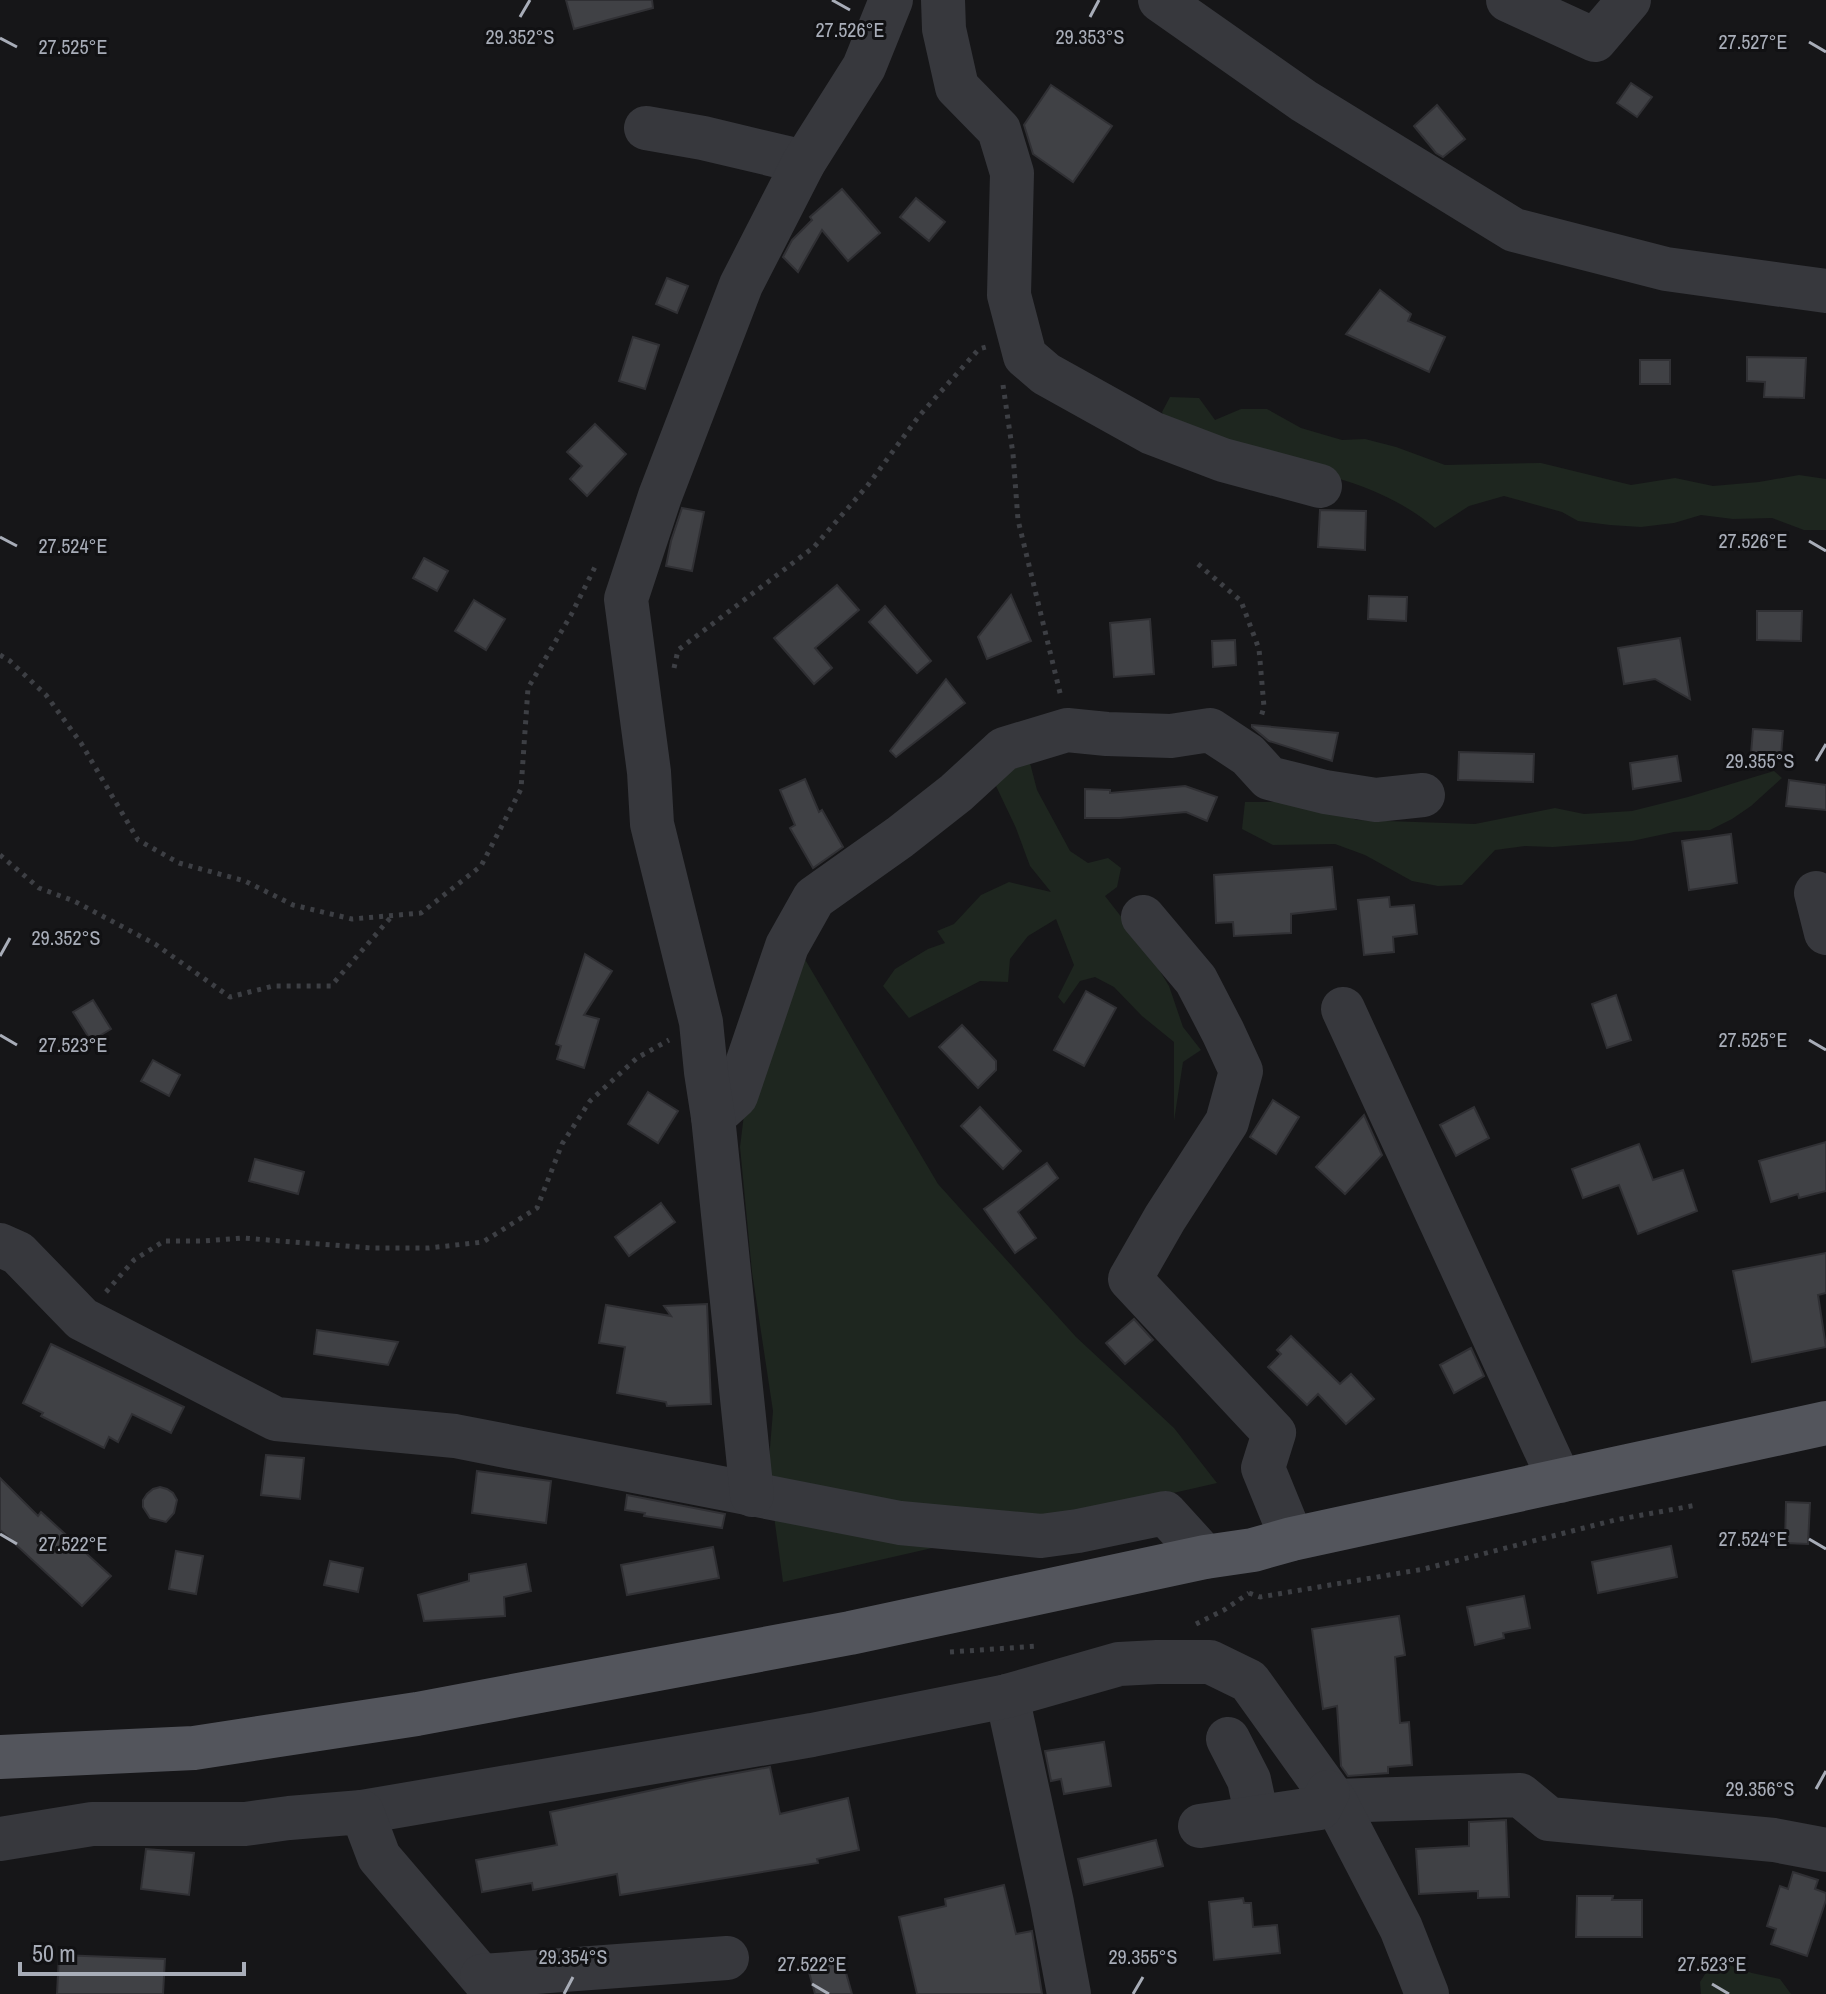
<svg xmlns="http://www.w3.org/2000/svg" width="1826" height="1994" viewBox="0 0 1826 1994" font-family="'Archivo Narrow',sans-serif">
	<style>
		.green { fill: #1e261f }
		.building { fill: #404145; stroke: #303034; stroke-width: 2 }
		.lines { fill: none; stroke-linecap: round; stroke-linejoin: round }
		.path { stroke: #3d3f44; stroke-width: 5; stroke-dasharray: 4 6; stroke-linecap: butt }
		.minor { stroke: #37383d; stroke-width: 44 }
		.major { stroke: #53555c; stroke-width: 44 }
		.ticks { fill: none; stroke: #a8adb8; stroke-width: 3 }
		.ticks-label { font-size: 20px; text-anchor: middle; fill: #a8adb8; stroke: #111113; stroke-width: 6; stroke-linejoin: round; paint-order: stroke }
	</style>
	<rect width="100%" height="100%" fill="#161618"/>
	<g class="green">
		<path d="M1170,397L1199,398L1215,420L1241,409H1267L1301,428L1342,440L1365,439L1396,447L1445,465L1541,463L1631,485L1675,478L1713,486L1759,482L1799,475L1826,479V530H1804L1772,518L1733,519L1701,515L1674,523L1641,527L1610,525L1578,521L1562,512L1504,496L1469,506L1435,528C1387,488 1334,476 1275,463C1242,456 1210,449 1177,442L1162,412Z"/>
		<path d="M1030,763L1037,790L1070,851L1088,863L1108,858L1121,868L1117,887L1105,896L1147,950L1169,986L1183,1027L1201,1050L1183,1062L1174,1121V1042L1142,1016L1114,987L1095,977L1080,981L1064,1004L1058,997L1074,965L1056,919L1028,936L1010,959L1008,982L980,981L909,1018L883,986L895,969L928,949L945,943L937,931L954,924L981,895L1009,882L1051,892L1030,866L1016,828L996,786L1003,768Z"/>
		<path d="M1774,771L1782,778L1751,806L1732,819L1710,830L1674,832L1632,841L1553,847L1525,846L1495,850L1462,885L1438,886L1412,881L1365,855L1335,844L1273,845L1242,829L1245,802H1295L1329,810L1357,820L1475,824L1555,808L1584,814L1632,811L1688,797Z"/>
		<path d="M800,951L938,1184L1076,1337L1174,1428L1217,1483L783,1582L768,1472L773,1411L752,1272L740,1147L748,1082Z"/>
		<path d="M1714,1960L1752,1973L1780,1979L1791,1994H1701L1700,1982Z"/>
	</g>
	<g class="building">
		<path d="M566,0H652L653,8L574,29Z"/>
		<path d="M1631,83L1652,97L1637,117L1617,103Z"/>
		<path d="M1051,85L1112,126L1073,182L1033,154L1024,125Z"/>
		<path d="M1437,105L1465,139L1443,157L1436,153L1414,126Z"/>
		<path d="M842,189L880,233L848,261L822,230L798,272L783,257L792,240L812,220L810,217Z"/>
		<path d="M916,198L945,222L929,241L900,217Z"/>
		<path d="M667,278L688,286L677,313L656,304Z"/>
		<path d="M1380,290L1411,314L1408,321L1445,337L1429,372L1346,334Z"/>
		<path d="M633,337L659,345L645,389L619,381Z"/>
		<path d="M1747,357L1806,358L1804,398L1764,397L1765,382L1747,381Z"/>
		<rect x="1640" y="360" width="30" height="24"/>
		<path d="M595,424L626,454L587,496L570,479L582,466L567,452Z"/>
		<path d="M682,508L704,512L692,571L666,566L671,541Z"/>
		<path d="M1320,510L1366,511L1365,550L1318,547Z"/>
		<path d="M424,558L448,571L437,591L413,578Z"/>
		<path d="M837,585L859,610L815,648L832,668L814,684L774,638Z"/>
		<path d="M1011,595L1031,641L987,659L978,637Z"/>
		<path d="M1369,596L1407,597L1406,621L1368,619Z"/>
		<path d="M474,600L505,619L486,650L455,631Z"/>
		<path d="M885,606L931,661L917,673L869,622Z"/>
		<path d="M1757,611H1802L1801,641L1757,640Z"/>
		<path d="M1150,619L1154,674L1114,677L1110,623Z"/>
		<path d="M1680,638L1690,699L1655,679L1624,684L1618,648Z"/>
		<path d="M1235,640L1236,665L1213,667L1212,641Z"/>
		<path d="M946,679L965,703L896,757L890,751Z"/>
		<path d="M1252,725L1338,733L1332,761L1269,741L1252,727Z"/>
		<path d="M1753,729L1783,731L1781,756L1751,754Z"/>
		<path d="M1459,752L1534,754L1533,782L1458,780Z"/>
		<path d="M1677,756L1681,781L1633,789L1630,763Z"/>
		<path d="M805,779L819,812L822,810L843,847L813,868L790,828L795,825L780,790Z"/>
		<path d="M1789,780L1826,785V810L1786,806Z"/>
		<path d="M1185,786L1217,797L1207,821L1186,812L1120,818H1085V789L1110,790V793Z"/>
		<path d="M1731,834L1737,883L1689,890L1682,841Z"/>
		<path d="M1332,867L1336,909L1291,914V933L1234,936L1233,922L1216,923L1214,875Z"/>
		<path d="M1389,897L1390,907L1414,905L1417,934L1393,937L1394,952L1364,955L1358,900Z"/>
		<path d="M585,954L612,971L584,1015L599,1019L584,1068L557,1059L561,1046L556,1044Z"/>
		<path d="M1086,991L1116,1008L1084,1066L1054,1050Z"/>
		<path d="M1616,995L1631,1040L1607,1048L1592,1004Z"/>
		<path d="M93,1000L111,1029L91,1041L73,1012Z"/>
		<path d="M962,1025L996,1061V1070L978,1088L939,1047Z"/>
		<path d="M153,1060L180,1075L169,1096L141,1081Z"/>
		<path d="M648,1092L678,1111L658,1143L628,1124Z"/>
		<path d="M1273,1100L1299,1117L1276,1154L1250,1137Z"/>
		<path d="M980,1107L1021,1151L1003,1169L961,1126Z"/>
		<path d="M1474,1107L1489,1138L1456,1156L1440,1125Z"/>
		<path d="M1364,1115L1382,1155L1345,1194L1316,1167Z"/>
		<path d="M1826,1142V1191L1799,1198L1798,1194L1771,1202L1759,1161Z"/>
		<path d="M1639,1144L1653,1180L1683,1170L1697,1211L1638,1234L1619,1185L1583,1198L1572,1169Z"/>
		<path d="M255,1159L304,1172L298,1194L249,1181Z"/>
		<path d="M1047,1163L1058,1178L1018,1212L1036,1238L1015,1253L984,1209Z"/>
		<path d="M661,1203L675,1222L629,1256L615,1237Z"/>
		<path d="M1826,1253V1293L1818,1295L1826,1347L1752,1362L1733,1271Z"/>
		<path d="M707,1304L711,1404L667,1406L666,1402L617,1393L625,1347L599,1343L606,1305L671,1316L664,1306Z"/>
		<path d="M1134,1319L1153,1340L1125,1364L1106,1343Z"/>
		<path d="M317,1330L398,1342L388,1365L314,1354Z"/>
		<path d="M1291,1336L1340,1384L1351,1374L1374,1399L1346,1424L1318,1394L1307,1405L1268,1367L1281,1354L1277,1350Z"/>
		<path d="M51,1344L184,1407L171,1433L132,1414L118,1442L109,1437L104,1448L41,1416L43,1413L23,1403Z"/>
		<path d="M1471,1348L1484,1376L1454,1393L1440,1365Z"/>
		<path d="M266,1455L304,1458L300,1499L261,1495Z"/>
		<path d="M477,1471L551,1481L546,1523L472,1513Z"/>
		<path d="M0,1478L38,1516L41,1512L111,1576L82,1606L0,1530Z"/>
		<path d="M160,1487L167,1489L173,1493L177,1500L174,1513L166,1522L150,1518L143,1507V1500L147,1494L153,1489Z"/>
		<path d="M627,1495L725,1514L722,1528L644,1516L645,1513L625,1510Z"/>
		<path d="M1786,1502L1810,1503L1808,1544L1785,1543Z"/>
		<path d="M1671,1546L1677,1577L1598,1593L1592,1562Z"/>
		<path d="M713,1547L719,1578L627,1595L621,1565Z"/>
		<path d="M176,1551L203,1556L196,1594L169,1589Z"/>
		<path d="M330,1561L363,1568L358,1592L324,1585Z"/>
		<path d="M526,1564L531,1591L504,1597L505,1616L424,1621L418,1595L469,1581V1574Z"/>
		<path d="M1524,1596L1530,1628L1503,1633L1504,1638L1475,1645L1467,1607Z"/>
		<path d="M1399,1616L1405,1655L1395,1657L1400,1723L1409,1722L1412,1765L1388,1767V1773L1348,1776L1341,1766L1337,1706L1323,1709L1312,1629Z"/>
		<path d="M1104,1742L1111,1786L1064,1794L1061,1779L1051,1781L1045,1751Z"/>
		<path d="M770,1767L780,1814L848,1798L859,1850L817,1859L818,1863L620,1895L617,1874L533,1890L532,1883L482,1892L476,1860L557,1845L550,1812L704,1779Z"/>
		<path d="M1506,1820L1509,1897L1478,1898V1891L1419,1894L1416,1849L1469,1846V1822Z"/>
		<path d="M1156,1840L1163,1866L1084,1885L1078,1859Z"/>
		<path d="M146,1849L194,1853L189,1895L141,1889Z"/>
		<path d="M1793,1872L1818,1880L1815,1889L1826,1893V1900L1807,1956L1771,1944L1776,1929L1767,1926L1780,1886L1788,1889Z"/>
		<path d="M1004,1885L1016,1934L1032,1931L1042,1994H917L899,1917L946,1906L945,1899Z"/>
		<path d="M1577,1896H1613L1612,1900H1642V1937H1576Z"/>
		<path d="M1243,1898L1244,1903H1251L1253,1927L1277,1925L1280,1953L1214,1960L1209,1902Z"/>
		<path d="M59,1955L165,1959L163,1994H57Z"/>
		<path d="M841,1955L852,1994H815L807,1965Z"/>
	</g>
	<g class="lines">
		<g class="path">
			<path d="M1003,385L1013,454L1018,520L1061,697"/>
			<path d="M1198,564L1241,601L1259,649L1264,707L1260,720"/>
			<path d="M0,655L10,661L46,695L81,743L138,840L179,863L245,881L293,905L352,919L421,913L481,866L521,789L528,688L571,615L595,567"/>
			<path d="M674,668L678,650L814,547L868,485L919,416L979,349L986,347"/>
			<path d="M0,855L39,888L74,901L155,944L230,997L273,986H331L392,916"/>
			<path d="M106,1292L134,1260L164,1241H204L242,1238L371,1248H429L483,1242L537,1208L562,1144L590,1101L637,1058L669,1040"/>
			<path d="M1249,1593L1260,1597L1424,1569L1615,1520L1697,1505"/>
			<path d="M1196,1624L1224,1610L1249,1593"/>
			<path d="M950,1652L1039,1646"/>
		</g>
		<g class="minor">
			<path d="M943,0L944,29L957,87L999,130L1012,173L1009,295L1025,356L1046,374L1152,433L1223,460L1320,486"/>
			<path d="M1160,0L1304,101L1514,230L1666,269L1826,291"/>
			<path d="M1508,0L1595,40L1629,0"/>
			<path d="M646,128L703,138L804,162"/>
			<path d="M1816,893L1826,933"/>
			<path d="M1143,917L1196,980L1223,1032L1241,1071L1227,1122L1165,1218L1130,1279L1274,1433L1263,1468L1292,1539"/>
			<path d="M1343,1009L1560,1481"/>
			<path d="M713,1117L736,1096L787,946L814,898L900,837L956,793L1004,749L1067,730L1107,734L1171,736L1210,730L1248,755L1269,778L1325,792L1376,800L1423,795"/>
			<path d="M0,1245L18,1253L82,1319L276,1419L455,1436L900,1523L1041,1536L1078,1531L1165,1513L1205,1557"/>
			<path d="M752,1495L713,1117L706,1072L701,1022L652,824L649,772L626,599L660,496L741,285L804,162L864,67L891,0"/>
			<path d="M1007,1696L1052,1903L1069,1994"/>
			<path d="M1228,1739L1249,1780L1257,1817"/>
			<path d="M1335,1801L1520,1795L1549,1819L1774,1840L1826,1850"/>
			<path d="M362,1812L812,1735L1007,1696L1119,1664L1157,1662H1210L1249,1681L1335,1801L1401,1928L1427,1994"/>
			<path d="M1200,1826L1320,1808L1328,1792"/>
			<path d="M0,1839L92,1824H245L289,1818L362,1812L379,1857L496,1994"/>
			<path d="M482,1976L727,1958"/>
		</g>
		<path class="major" d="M0,1757L194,1748L417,1714L850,1633L1205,1557L1253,1550L1292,1539L1826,1423"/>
	</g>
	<path class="ticks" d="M832,0L850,10M520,17L530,0M1090,17L1099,0M0,38L17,47M1809,42L1826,52M0,537L17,546M1809,541L1826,551M1816,761L1826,744M0,956L10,938M0,1035L17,1045M1809,1040L1826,1050M0,1534L17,1544M1809,1539L1826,1549M1816,1789L1826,1771M812,1984L829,1994M1712,1984L1729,1994M564,1994L573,1977M1133,1994L1143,1977"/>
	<g class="ticks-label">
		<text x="850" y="37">27.526°E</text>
		<text x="520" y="44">29.352°S</text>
		<text x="1090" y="44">29.353°S</text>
		<text x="1753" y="49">27.527°E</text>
		<text x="73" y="54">27.525°E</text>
		<text x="1753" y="548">27.526°E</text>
		<text x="73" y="553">27.524°E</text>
		<text x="1760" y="768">29.355°S</text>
		<text x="66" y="945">29.352°S</text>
		<text x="1753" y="1047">27.525°E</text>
		<text x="73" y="1052">27.523°E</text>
		<text x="1753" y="1546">27.524°E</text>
		<text x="73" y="1551">27.522°E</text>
		<text x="1760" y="1796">29.356°S</text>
		<text x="573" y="1964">29.354°S</text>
		<text x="1143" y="1964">29.355°S</text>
		<text x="812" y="1971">27.522°E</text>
		<text x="1712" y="1971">27.523°E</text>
	</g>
	<path d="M20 1962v12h224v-12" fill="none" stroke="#a8adb8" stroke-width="4"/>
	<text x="32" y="1962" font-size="24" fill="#a8adb8" stroke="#111113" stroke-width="6" paint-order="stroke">50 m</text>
</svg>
